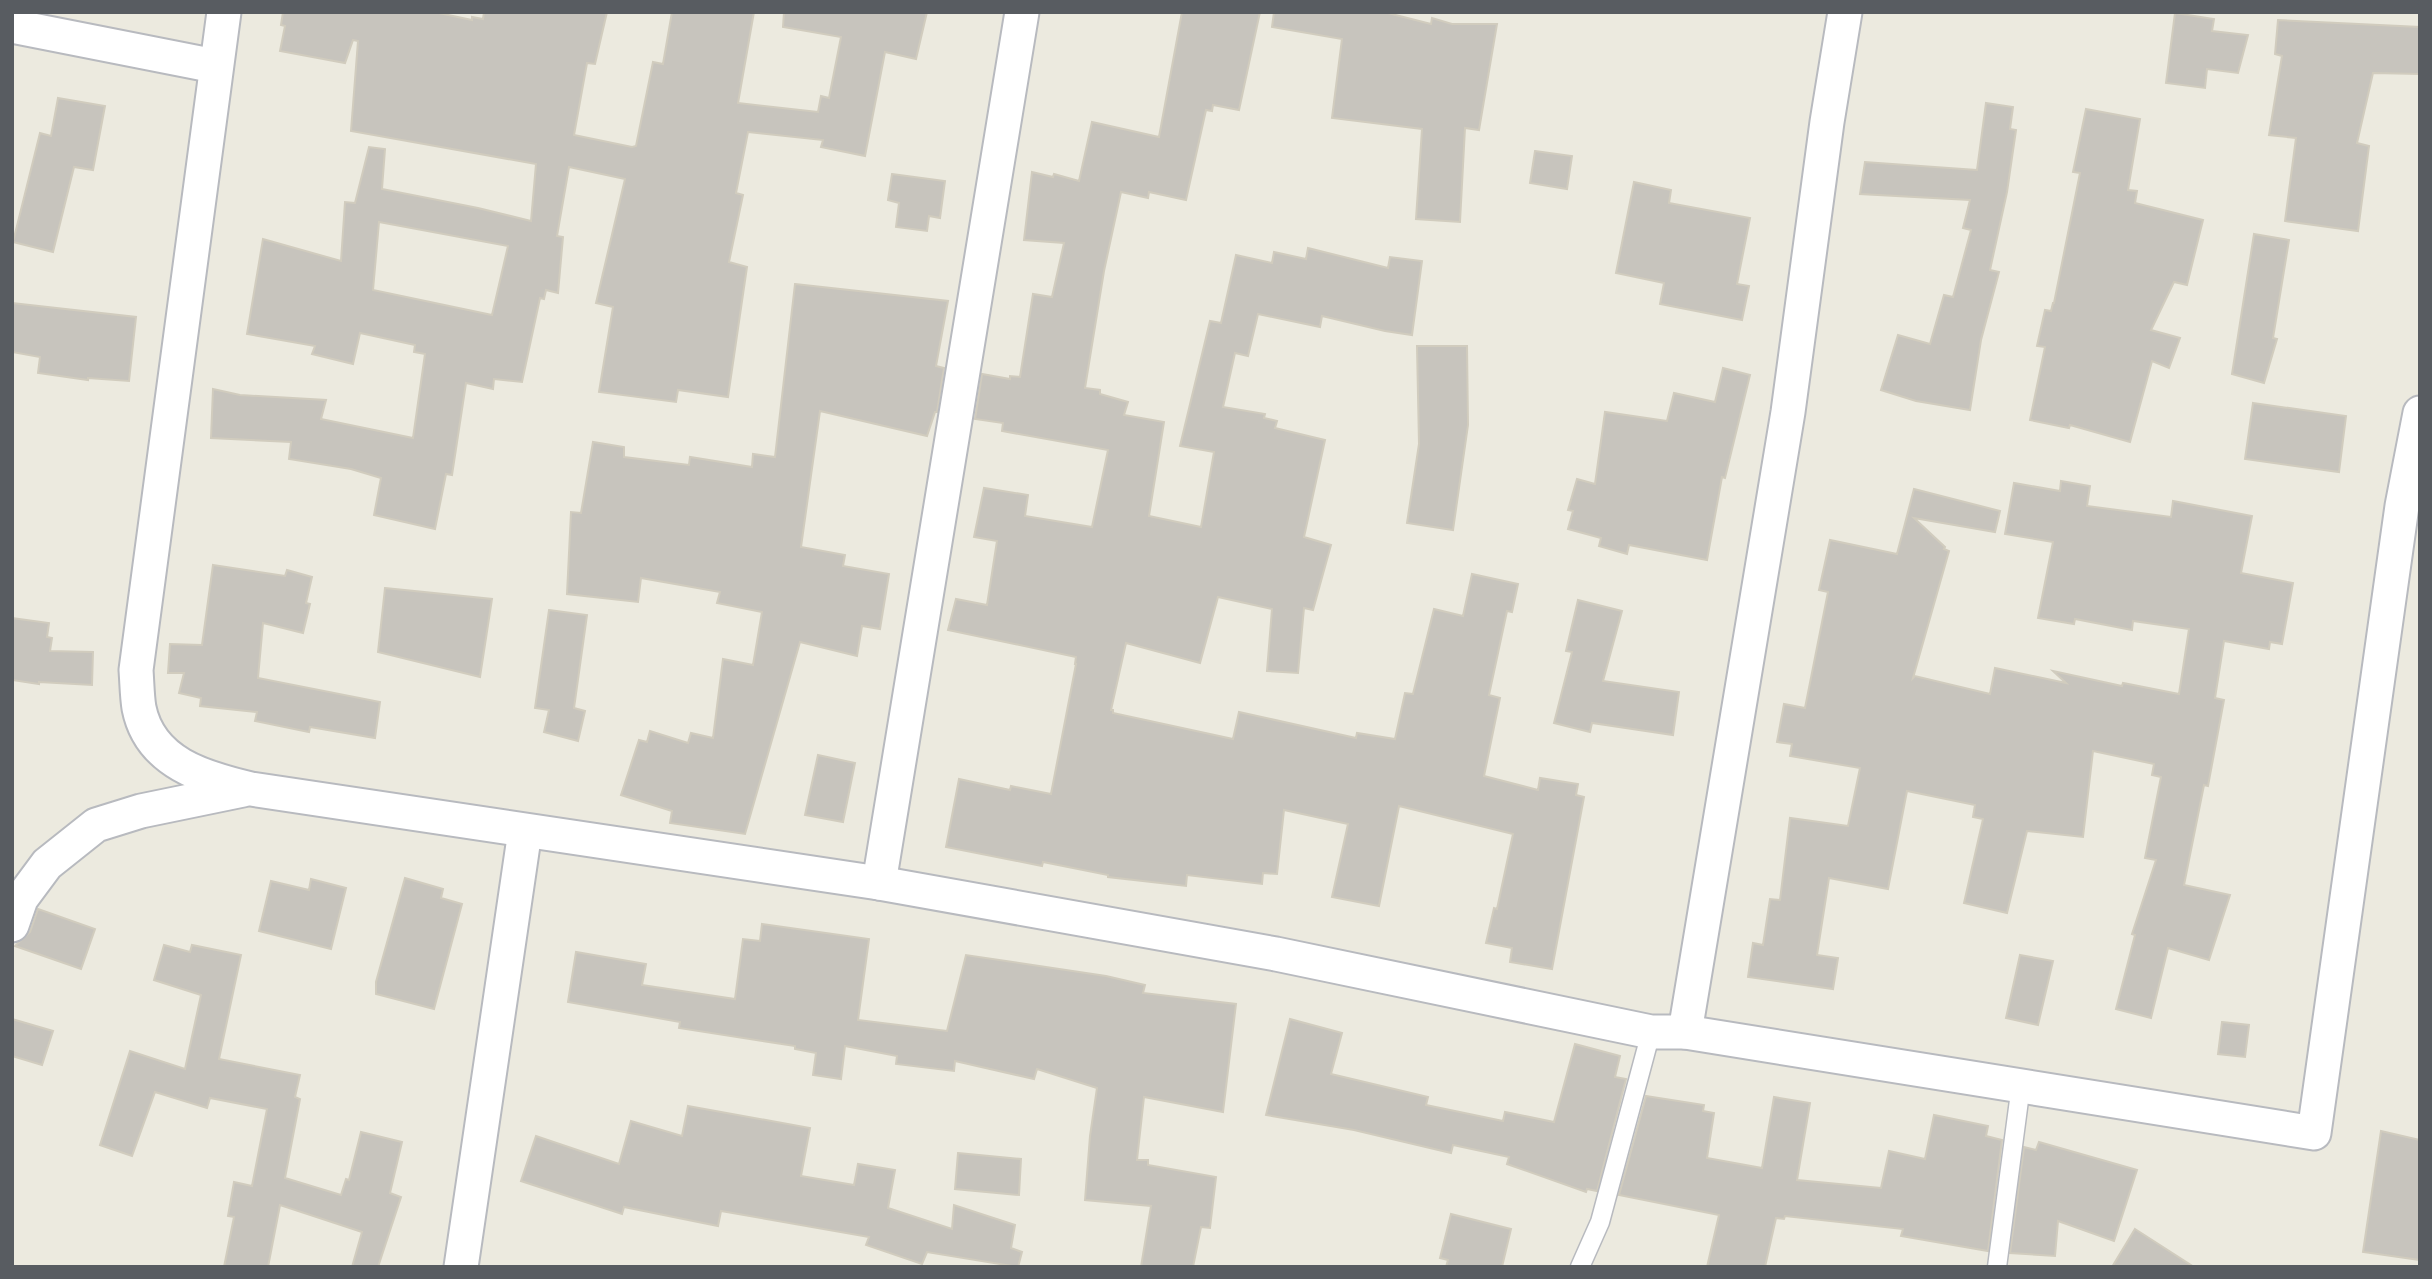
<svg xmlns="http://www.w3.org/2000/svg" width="2432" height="1279" viewBox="0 0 2432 1279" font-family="Arial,sans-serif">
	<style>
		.building { fill: #c7c4bd; stroke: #d1ccbe; stroke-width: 2; fill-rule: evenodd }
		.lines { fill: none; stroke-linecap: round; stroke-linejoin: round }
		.lane-casing { stroke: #b8babf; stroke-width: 21 }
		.street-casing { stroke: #b8babf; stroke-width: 37 }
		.lane { stroke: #fff; stroke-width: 18 }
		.street { stroke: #fff; stroke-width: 33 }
	</style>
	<rect width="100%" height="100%" fill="#eceadf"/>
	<g class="building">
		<path d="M283,12H434L472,20V17L483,19L484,12H607L595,64L587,63L574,135L632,147L636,146L653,62L663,64L672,12H754L738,103L818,112L821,96L829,98L841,37L783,27L784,12H927L916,59L885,52L865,156L821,147L823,140L748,132L736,193L743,195L729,262L747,267L728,397L678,390L676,402L599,392L613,307L596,303L625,179L569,167L557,236L563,237L558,293L546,290L544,299L540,298L522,382L494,379L493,389L466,383L452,475L446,474L435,529L374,515L381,478L351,469L289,459L291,442L211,438L213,389L240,395L326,400L321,419L413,438L425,354L414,352L415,345L360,333L353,364L312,354L315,346L247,334L263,239L341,261L345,202L355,203L369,147L385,149L382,189L478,208L531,221L536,164L351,131L358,41L353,40L345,63L280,51L285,26L281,25ZM379,222L508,246L492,315L373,290Z"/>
		<path d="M1182,12H1260L1239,110L1213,105L1212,111L1206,110L1186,200L1149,192L1148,198L1121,192L1104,271L1085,388L1100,390V394L1128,402L1124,415L1164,422L1149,516L1201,527L1214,452L1180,446L1210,321L1221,323L1236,255L1272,263L1274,252L1306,259L1308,248L1388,268L1390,257L1422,261L1412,335L1385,331L1322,316L1320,327L1258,314L1248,356L1235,353L1223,407L1265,414L1264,418L1277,421L1275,428L1325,440L1304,537L1331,545L1313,610L1304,608L1298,673L1267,671L1272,609L1218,597L1200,663L1126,643L1111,710H1113V713L1233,739L1239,712L1356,738L1357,733L1395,739L1405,693L1413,694L1434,609L1463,616L1472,574L1518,584L1512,612L1507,611L1489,695L1500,698L1484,776L1538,790L1540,778L1578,784L1576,795L1584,797L1552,969L1510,962L1512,948L1486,943L1494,908L1497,909L1513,834L1399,806L1379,906L1332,897L1348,824L1284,810L1277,874L1263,873L1262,884L1187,875L1186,886L1108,877V875L1043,862L1042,866L946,847L959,779L1010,790L1011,786L1051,794L1076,664H1075L1076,657L948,630L956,599L987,605L997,541L974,537L984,488L1028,495L1025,516L1092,527L1108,450L1002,431L1003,423L975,419L982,374L1010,379V376L1020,377L1033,294L1052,297L1064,243L1024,240L1032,172L1053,177L1054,174L1079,181L1092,122L1159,137Z"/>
		<path d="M1274,12H1384L1431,24L1432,18L1452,24H1497L1479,130L1465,128L1460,222L1416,219L1422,129L1332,118L1342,39L1272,27Z"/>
		<path d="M2175,13L2214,19L2212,31L2248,35L2238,73L2207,69L2205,88L2166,83Z"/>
		<path d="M2278,20L2420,27V74L2373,73L2357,143L2369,146L2358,231L2285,221L2296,138L2269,135L2282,56L2275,54Z"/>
		<path d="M58,98L105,106L93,170L74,167L53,252L13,242L40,133L51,136Z"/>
		<path d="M1986,103L2013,107L2010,129L2016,130L2007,192L1990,270L1999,272L1981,340L1970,410L1916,401L1881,390L1898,335L1930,344L1944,295L1953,297L1971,230L1963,228L1970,200L1860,194L1865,162L1977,170Z"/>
		<path d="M2086,109L2140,119L2128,190L2137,191L2135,203L2203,220L2187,285L2174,282L2151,330L2180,338L2169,368L2152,361L2130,442L2070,425L2069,428L2030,420L2045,347L2037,346L2045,310L2051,311L2053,303H2054L2080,173L2073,172Z"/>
		<path d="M1535,151L1572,156L1567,189L1530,183Z"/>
		<path d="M892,174L945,181L940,218L929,216L927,231L896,227L899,203L888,200Z"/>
		<path d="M1634,182L1671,190L1669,203L1750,218L1737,284L1749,286L1742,320L1660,304L1664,283L1616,273Z"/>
		<path d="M2254,234L2289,240L2273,338L2277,339L2264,383L2232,374Z"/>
		<path d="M795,284L948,301L936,366L944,368L937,412H935L927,436L820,411L801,547L845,555L843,566L889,574L880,629L862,626L857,656L800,642L745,834L670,823L672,811L621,795L639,740L647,742L650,731L688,743L691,733L713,738L723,659L753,665L762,612L717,603L720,592L641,578L638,602L567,594L571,512L581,513L593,442L624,447V457L689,465L690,457L752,467L753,454L775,457Z"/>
		<path d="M12,303L136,317L129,381L88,378V380L38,373L40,357L12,352Z"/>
		<path d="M1417,346H1467L1468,425L1453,530L1407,523L1419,444Z"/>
		<path d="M1723,368L1750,375L1725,478L1722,477L1707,560L1629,545L1627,554L1599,546L1601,538L1568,529L1573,511L1568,510L1577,479L1595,484L1605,412L1667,421L1674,393L1715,402Z"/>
		<path d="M2253,403L2346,416L2339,472L2245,459Z"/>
		<path d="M2061,481L2090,486L2087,506L2171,517L2173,501L2252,516L2241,573L2293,583L2282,644L2270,642L2269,649L2224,641L2215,698L2224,700L2208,786L2204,785L2184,885L2230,895L2209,960L2168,948L2151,1018L2116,1009L2135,935L2132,934L2156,860L2145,858L2161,777L2152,775L2154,764L2093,751L2083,837L2027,831L2007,913L1964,903L1983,819L1973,817L1975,805L1907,791L1888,889L1829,878L1817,955L1838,958L1833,989L1748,977L1753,943L1763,945L1770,899L1780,900L1790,818L1848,826L1860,768L1790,756L1792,744L1777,742L1784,704L1805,708L1828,592L1819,590L1830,540L1897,554L1914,489L2000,511L1995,532L1914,518L1945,547L1944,549L1949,551L1913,678L1915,676L1990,694L1995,668L2066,683L2053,671L2122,686L2123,683L2179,694L2189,629L2133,621L2132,630L2075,619L2074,624L2038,618L2053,542L2005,534L2014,483L2060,491Z"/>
		<path d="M213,565L285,576L287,570L312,577L306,603L310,604L303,633L263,623L258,678L380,702L375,738L310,727L309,732L255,721L257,712L200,706L201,698L179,693L184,673H168L170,644L202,645Z"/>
		<path d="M385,588L492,599L480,677L378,652Z"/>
		<path d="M1578,600L1622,611L1603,681L1679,692L1673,735L1592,723L1590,732L1554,723L1572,652L1566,651Z"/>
		<path d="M549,610L587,615L574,708L585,711L578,741L544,732L549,710L535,708Z"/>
		<path d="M12,618L49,623L47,637L52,638L50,651L93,652L92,685L39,682V684L12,680Z"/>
		<path d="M818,755L855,763L843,822L805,815Z"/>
		<path d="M405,878L443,889L441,898L462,904L434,1009L376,994V982Z"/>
		<path d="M311,879L346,888L331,949L259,931L271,881L309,890Z"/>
		<path d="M38,909L95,929L81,969L15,946L30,932Z"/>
		<path d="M762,924L869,939L858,1020L947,1031L966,955L1106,976L1145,985L1143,993L1236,1004L1223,1112L1144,1097L1137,1160H1148V1165L1216,1177L1210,1228L1201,1227L1193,1267H1141L1151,1206L1085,1200L1090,1136L1097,1088L1037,1069L1034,1079L955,1061L954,1071L896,1064L897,1056L845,1046L841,1079L813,1075L816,1053L795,1049V1046L679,1028L680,1022L568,1002L576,952L646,964L642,985L735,999L743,939L760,941Z"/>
		<path d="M164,945L190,952L192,945L241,955L219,1059L300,1075L295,1097L300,1099L285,1178L341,1195L346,1179L349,1180L361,1132L402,1142L390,1193L401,1197L378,1267H352L362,1232L280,1205L268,1267H224L234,1217L228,1216L234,1182L252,1186L267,1109L210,1098L207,1108L155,1092L132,1156L100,1145L130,1051L185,1069L201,995L154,980Z"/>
		<path d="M2020,955L2053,961L2038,1025L2006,1018Z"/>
		<path d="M12,1019L53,1031L42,1065L12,1056Z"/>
		<path d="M1290,1019L1342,1033L1331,1074L1428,1097L1426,1105L1503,1121L1505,1112L1554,1122L1575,1044L1620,1056L1615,1077L1626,1079L1597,1191L1587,1189L1586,1192L1507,1164L1509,1157L1453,1145L1451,1153L1354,1130L1266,1115Z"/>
		<path d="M2222,1022L2249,1025L2245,1057L2218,1054Z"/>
		<path d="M1646,1096L1704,1105L1703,1111L1714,1113L1707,1158L1762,1168L1774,1097L1810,1103L1797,1180L1881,1188L1889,1151L1925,1159L1934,1115L1988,1126L1986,1136L2002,1140L1988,1251L1901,1236L1903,1229L1785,1216L1784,1219L1776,1218L1765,1267H1707L1719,1215L1619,1195Z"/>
		<path d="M688,1106L810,1128L801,1176L854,1185L858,1164L895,1170L888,1208L952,1229L954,1205L1015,1225L1011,1248L1022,1252L1018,1267L927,1252L922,1264L866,1245L869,1237L721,1211L718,1226L624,1207L622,1214L521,1181L536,1136L619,1164L631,1121L682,1136Z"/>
		<path d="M2381,1131L2420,1140V1260L2363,1252Z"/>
		<path d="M2039,1142L2137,1170L2114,1241L2058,1221L2055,1256L2010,1253L2024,1147L2036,1150Z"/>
		<path d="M958,1153L1021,1159L1019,1195L955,1189Z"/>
		<path d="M1451,1214L1511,1229L1502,1267H1446L1448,1260L1440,1258Z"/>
		<path d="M2135,1229L2194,1267H2112Z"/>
	</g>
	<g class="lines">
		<g class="lane-casing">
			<g id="lane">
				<path d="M1580,1267L1600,1222L1651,1032"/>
				<path d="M1997,1267L2021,1085"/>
			</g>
		</g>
		<g class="street-casing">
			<g id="street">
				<path d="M224,12L136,670C137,683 137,696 139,708C150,763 204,778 251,789L879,883L1276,954L1651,1032H1685L2314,1133L2402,506L2420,413"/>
				<path d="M12,26L215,66"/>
				<path d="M879,883L1022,12"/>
				<path d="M12,925L21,899L47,864L96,825L141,811L243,790"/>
				<path d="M1685,1032L1788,412L1827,122L1845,12"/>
				<path d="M461,1267L525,831"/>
			</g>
		</g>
		<use href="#lane" class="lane"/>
		<use href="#street" class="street"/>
	</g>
	<rect width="2432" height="1279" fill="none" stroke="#585c61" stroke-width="28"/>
</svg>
